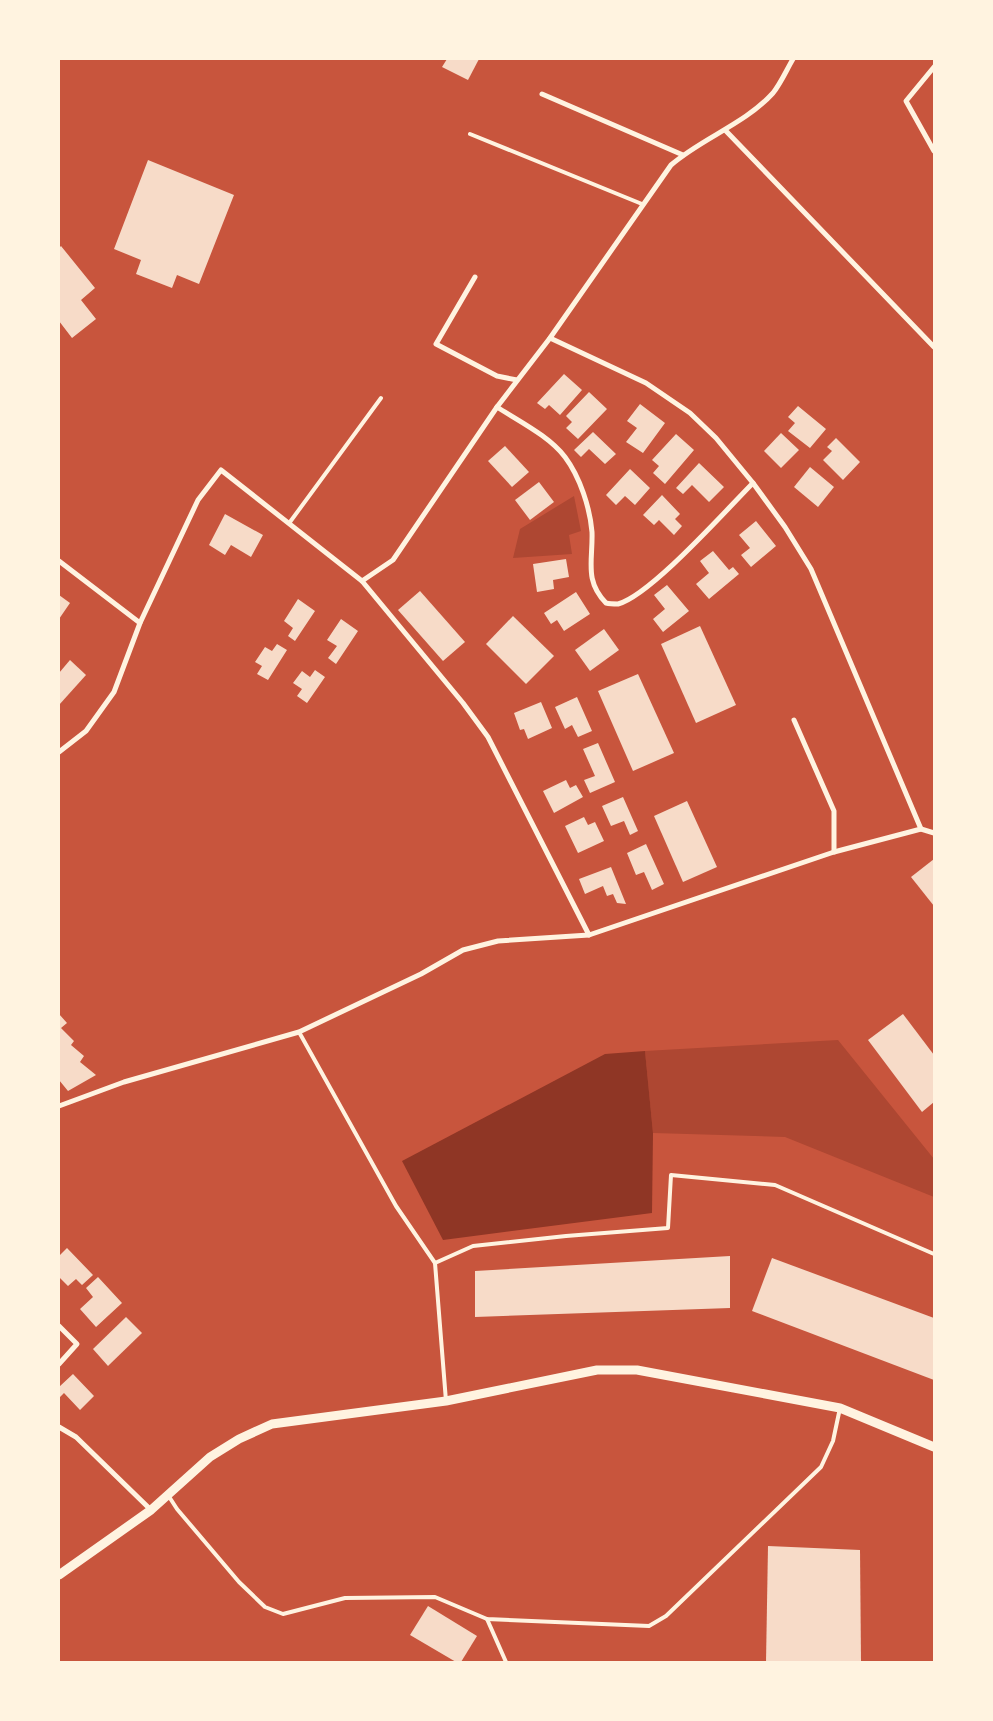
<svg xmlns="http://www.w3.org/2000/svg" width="993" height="1721" viewBox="0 0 993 1721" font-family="'Sofia Sans Condensed',sans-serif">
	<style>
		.green { fill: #ae4732 }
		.water { fill: #8f3625 }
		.building { fill: #f7dbc8 }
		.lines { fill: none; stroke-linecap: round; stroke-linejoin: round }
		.service { stroke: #fff3e0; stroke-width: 4 }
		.minor { stroke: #fff3e0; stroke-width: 5 }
		.tertiary { stroke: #fff3e0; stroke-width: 9 }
	</style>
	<rect width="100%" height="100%" fill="#c8553d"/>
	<g class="green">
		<path d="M574,496L581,531L569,535L572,554L513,558L520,529Z"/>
		<path d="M838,1040L934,1159V1197L785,1137L653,1133L645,1051Z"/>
	</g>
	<path class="water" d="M645,1051L653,1133L652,1213L443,1240L402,1161L605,1054Z"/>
	<g class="building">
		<path d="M447,59H479L468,80L442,67Z"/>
		<path d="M148,160L234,195L199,284L177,275L172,288L136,274L141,260L114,249Z"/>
		<path d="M61,246L95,288L81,300L96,319L72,338L59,321V248Z"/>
		<path d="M564,374L582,390L560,415L549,405L545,409L537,403Z"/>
		<path d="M589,392L607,409L578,439L566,428L572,422L566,416Z"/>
		<path d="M640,404L665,423L643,453L626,442L637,428L627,421Z"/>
		<path d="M798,406L826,429L810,448L788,431L795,423L788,417Z"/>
		<path d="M593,432L616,454L605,464L589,449L581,457L574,450Z"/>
		<path d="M781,433L799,450L781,468L764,451Z"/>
		<path d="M676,434L694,450L665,484L653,473L659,466L652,460Z"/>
		<path d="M836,438L860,462L843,480L823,460L832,451L827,447Z"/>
		<path d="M505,446L529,472L512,487L488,461Z"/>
		<path d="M699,463L724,487L709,502L692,485L683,494L676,488Z"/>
		<path d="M810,467L834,487L818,507L794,487Z"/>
		<path d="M630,469L650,488L635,505L625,496L616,505L606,495Z"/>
		<path d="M539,482L554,502L530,520L515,500Z"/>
		<path d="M662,495L680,514L675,519L682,526L674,535L659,520L654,525L643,515Z"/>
		<path d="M225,514L263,535L251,557L231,545L225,555L209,545Z"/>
		<path d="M756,521L776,546L751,567L741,555L750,548L739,535Z"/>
		<path d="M713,551L729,570L733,567L739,574L709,599L696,584L709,573L700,561Z"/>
		<path d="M566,559L569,577L553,580L554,589L537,592L533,564Z"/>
		<path d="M667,585L689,611L663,632L653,619L665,609L654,595Z"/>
		<path d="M420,591L465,642L443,661L398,610Z"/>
		<path d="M576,592L590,614L564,631L557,620L551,624L544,613Z"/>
		<path d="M59,595L70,603L59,619Z"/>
		<path d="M298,599L315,611L295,641L288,636L293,628L284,621Z"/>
		<path d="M513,616L554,656L526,684L486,644Z"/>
		<path d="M341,619L358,631L336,664L328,658L337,646L327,640Z"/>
		<path d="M700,626L736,705L696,723L661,644Z"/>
		<path d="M604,629L619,650L590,671L575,650Z"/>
		<path d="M277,644L287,650L268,680L257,674L262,666L255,662L265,647L272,651Z"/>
		<path d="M70,660L86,675L59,705V673Z"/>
		<path d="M315,670L325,677L307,703L297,696L302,689L293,683L302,671L310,677Z"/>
		<path d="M638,674L674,753L633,771L598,691Z"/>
		<path d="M577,697L592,731L578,737L572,725L565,729L555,707Z"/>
		<path d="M541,702L552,728L528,739L524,729L520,730L514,713Z"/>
		<path d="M598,743L615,782L590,793L584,780L595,776L583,749Z"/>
		<path d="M566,780L570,788L576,785L583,797L554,813L543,791Z"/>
		<path d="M623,797L638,831L630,835L624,821L611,826L602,806Z"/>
		<path d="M687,801L717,867L683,882L654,816Z"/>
		<path d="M584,817L588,825L595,822L604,841L578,853L565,826Z"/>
		<path d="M646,844L664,884L652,890L644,872L636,875L627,853Z"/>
		<path d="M934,859V906L911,877Z"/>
		<path d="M611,867L626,904L617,903L613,894L607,896L603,886L585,894L579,879Z"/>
		<path d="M59,1014L67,1023L61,1028L74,1041L71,1045L84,1056L80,1062L96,1075L68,1091L59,1080Z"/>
		<path d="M903,1014L934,1055V1102L922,1112L868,1040Z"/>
		<path d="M67,1248L93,1275L82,1285L76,1279L68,1286L59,1277V1256Z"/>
		<path d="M730,1256V1308L475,1317V1271Z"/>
		<path d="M772,1258L934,1318V1380L752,1311Z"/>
		<path d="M98,1277L122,1303L96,1327L80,1309L93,1297L86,1288Z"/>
		<path d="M126,1317L142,1333L108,1366L93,1349Z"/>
		<path d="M73,1374L94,1396L80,1410L64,1393L59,1398V1387Z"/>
		<path d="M768,1546L860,1550L861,1662H766Z"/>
		<path d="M428,1606L477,1636L461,1662H456L410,1635Z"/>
	</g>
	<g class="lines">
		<g class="service">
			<path d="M470,134L642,204"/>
			<path d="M290,522L381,398"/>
			<path d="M299,1032L396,1206L435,1263"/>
			<path d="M446,1401L435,1263L473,1246L566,1236L668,1228L671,1175L775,1185L934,1254"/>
			<path d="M168,1495L177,1509L239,1582L265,1607L283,1614L345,1598L435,1597L487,1619L649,1626L666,1616L821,1467L833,1441L840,1408"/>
			<path d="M487,1619L506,1662"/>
		</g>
		<g class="minor">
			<path d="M934,67L906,101L934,151"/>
			<path d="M542,94L683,155"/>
			<path d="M726,131L934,347"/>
			<path d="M475,277L436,344L497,376L517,380"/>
			<path d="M550,338L646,383L690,413L716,438L753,483L785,527L811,569L921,829"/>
			<path d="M497,407C520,422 549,436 565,457C580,477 590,508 592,532C593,561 584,580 606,603C610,604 615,604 618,604C651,595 726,510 753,483"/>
			<path d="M59,561L140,623"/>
			<path d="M362,581L463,703L488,737L589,935"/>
			<path d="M794,720L834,811V852"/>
			<path d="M59,752L86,731L114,692L140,623L198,500L221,470L362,581L393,560L497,407L550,338L671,165C702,138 745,124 773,93C781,83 787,69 793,59"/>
			<path d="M59,1106L124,1082L299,1032L421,974L463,950L498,941L589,935L834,852L921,829L934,833"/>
			<path d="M59,1326L77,1344L59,1364"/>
			<path d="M59,1427L76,1437L151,1510"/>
		</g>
		<path class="tertiary" d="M59,1575L151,1510L210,1457L239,1439L272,1424L446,1401L597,1370H637L840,1408L934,1447"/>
	</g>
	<rect width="993" height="1721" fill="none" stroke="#fff3e0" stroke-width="120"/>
</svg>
